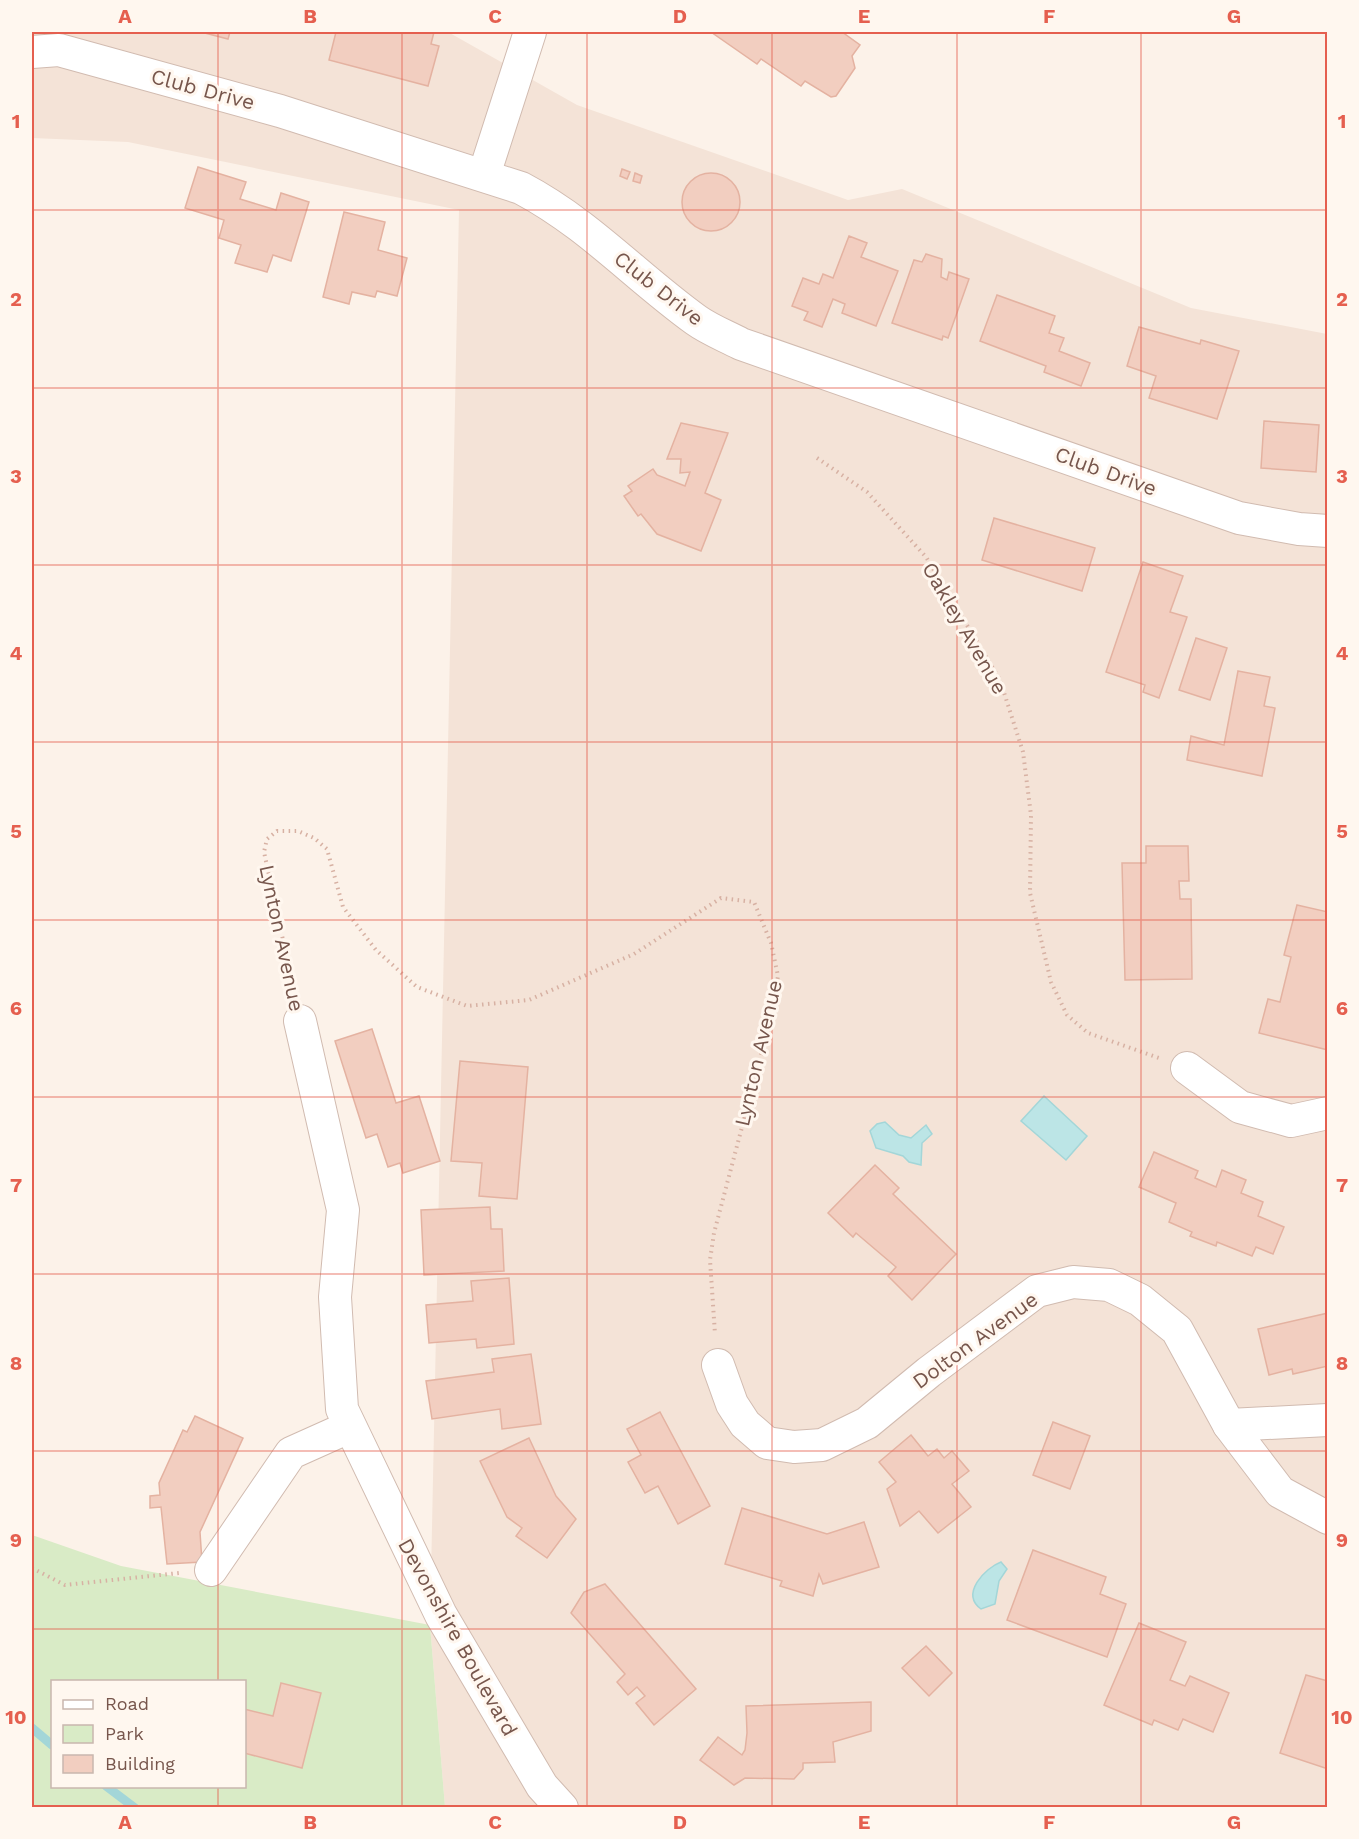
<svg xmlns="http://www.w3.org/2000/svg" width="1359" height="1839" viewBox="0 0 1359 1839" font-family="'Work Sans',sans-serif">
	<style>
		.residential { fill: #f4e3d7 }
		.green { fill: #d9ebc6; fill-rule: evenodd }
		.water { fill: #bce5e6; stroke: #a3d6d8; stroke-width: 1.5 }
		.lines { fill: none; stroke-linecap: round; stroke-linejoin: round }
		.stream { stroke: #a3d6d8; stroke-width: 9 }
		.building { fill: #f2cec0; stroke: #e4b2a1; stroke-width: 1.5 }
		.minor-casing { stroke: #d1bbb0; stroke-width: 34 }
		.path { stroke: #d7b1a3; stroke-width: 4; stroke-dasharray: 1.5 4.5; stroke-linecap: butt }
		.minor { stroke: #fff; stroke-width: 32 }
		.grid { fill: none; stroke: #e55f4f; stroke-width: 1.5; stroke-opacity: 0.55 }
		.labels { text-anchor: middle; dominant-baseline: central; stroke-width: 6; stroke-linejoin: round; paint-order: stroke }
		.street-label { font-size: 21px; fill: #77564c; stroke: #fff7ef }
		.neatline { fill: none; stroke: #e55f4f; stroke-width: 2 }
		.grid-label { font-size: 20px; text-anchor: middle; font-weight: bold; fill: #e55f4f }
	</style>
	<rect width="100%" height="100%" fill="#fcf2e9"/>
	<path class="residential" d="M32,32H448L577,105L848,200L902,189L1191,308L1327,334V1807H445L430,1625L459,210L128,142L32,138Z"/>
	<path class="green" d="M32,1535L121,1566L430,1625L445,1807L32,1808ZM52,1682H244V1786H52Z"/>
	<g class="water">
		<path d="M1044,1096L1087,1136L1066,1160L1021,1121Z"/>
		<path d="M885,1122L899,1135L911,1138L926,1125L932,1134L922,1143L921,1165L909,1162L903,1156L876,1148L870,1131L877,1124Z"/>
		<path d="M1001,1562L1007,1569L999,1581L995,1604L981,1609C960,1594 985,1568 1001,1562Z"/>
	</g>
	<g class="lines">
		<g class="stream">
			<path d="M32,1728L52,1745"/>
			<path d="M106,1786L135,1808"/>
		</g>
	</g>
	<g class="building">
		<path d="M201,32H230L228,39Z"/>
		<path d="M336,32H434L431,44L439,46L428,86L329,60Z"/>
		<path d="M711,32H842L860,45L852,56L855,68L836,96L831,97L805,81L801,86L761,59L757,64Z"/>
		<path d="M198,167L246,182L240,199L276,210L281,193L309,202L291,261L273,255L267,272L235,263L241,245L219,238L224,220L185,208Z"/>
		<path d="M622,169L630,172L627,179L620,176Z"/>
		<path d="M635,173L642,176L640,183L633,181Z"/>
		<circle cx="711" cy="202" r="29"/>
		<path d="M344,212L385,222L378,250L407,258L397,296L377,291L375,297L352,292L349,304L323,297Z"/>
		<path d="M849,236L867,243L861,257L898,271L876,326L842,313L845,304L833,299L822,327L804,320L808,312L792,306L803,278L819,284L823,274L833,278Z"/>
		<path d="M926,254L942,259L941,277L947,280L949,272L969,279L948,338L943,336L942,340L892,323L914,260L922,262Z"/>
		<path d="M997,295L1055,316L1049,333L1064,338L1059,351L1090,363L1081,386L1044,372L1046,366L980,341Z"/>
		<path d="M1139,327L1200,344L1201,340L1239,351L1217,419L1149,398L1156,376L1127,366Z"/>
		<path d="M1264,421L1319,425L1316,472L1261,468Z"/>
		<path d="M681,423L728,433L705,493L721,500L701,551L657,534L641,514L638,516L624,496L632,491L628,486L653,469L657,475L685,486L690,472L680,473L681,459H667Z"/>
		<path d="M994,518L1095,548L1082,591L982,560Z"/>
		<path d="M1143,562L1183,576L1170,612L1187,617L1159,698L1143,692L1145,685L1106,672Z"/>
		<path d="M1196,638L1227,648L1210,700L1179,690Z"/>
		<path d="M1238,671L1270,677L1264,706L1275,708L1262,776L1187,760L1191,736L1224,745Z"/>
		<path d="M1146,846H1188L1189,881H1179L1180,899H1191L1192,979L1125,980L1122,863H1146Z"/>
		<path d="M1297,905L1328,912V1050L1259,1033L1268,999L1280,1002L1291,957L1284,955Z"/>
		<path d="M372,1029L396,1103L419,1096L440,1161L403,1173L400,1163L388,1167L377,1134L366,1138L335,1041Z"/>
		<path d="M460,1061L528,1067L517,1199L479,1196L482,1163L451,1161Z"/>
		<path d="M1154,1152L1198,1171L1195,1178L1216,1187L1222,1170L1246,1180L1241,1193L1263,1202L1258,1216L1284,1227L1273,1254L1256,1247L1252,1256L1217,1242L1216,1246L1190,1236L1192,1232L1169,1222L1176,1203L1139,1187Z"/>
		<path d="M875,1165L899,1188L893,1194L956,1254L912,1300L888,1276L896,1267L856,1233L853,1237L828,1213Z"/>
		<path d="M490,1207L491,1229H502L504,1271L424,1275L421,1210Z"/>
		<path d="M509,1278L514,1344L477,1348L476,1339L429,1343L426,1305L473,1301L471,1281Z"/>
		<path d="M1328,1313V1366L1293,1374L1292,1369L1269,1375L1258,1329Z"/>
		<path d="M531,1354L541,1424L502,1429L500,1409L432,1419L426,1381L494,1372L492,1359Z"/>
		<path d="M660,1412L710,1506L678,1524L658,1486L645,1493L628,1462L641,1455L627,1429Z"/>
		<path d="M195,1416L243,1438L200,1532L202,1562L167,1564L161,1507L150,1508V1496L160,1495L159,1483L183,1430L187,1432Z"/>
		<path d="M1053,1422L1090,1436L1070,1489L1033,1475Z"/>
		<path d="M911,1435L928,1456L937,1449L944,1458L952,1451L969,1471L952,1484L971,1507L938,1533L919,1511L900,1526L887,1489L896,1482L879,1462Z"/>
		<path d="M529,1438L556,1496L576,1519L547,1558L516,1536L522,1528L507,1517L480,1461Z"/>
		<path d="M742,1508L827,1534L864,1522L879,1567L823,1584L819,1574L813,1596L780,1586L782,1581L725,1564Z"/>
		<path d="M1033,1550L1106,1577L1100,1594L1126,1604L1107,1657L1007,1620Z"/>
		<path d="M605,1584L696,1689L654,1725L636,1703L645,1696L637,1687L628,1695L617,1682L625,1674L571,1613L584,1592Z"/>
		<path d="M1139,1623L1186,1642L1170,1680L1185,1686L1190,1676L1229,1693L1213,1732L1183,1719L1178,1730L1154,1720L1152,1725L1104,1705Z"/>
		<path d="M926,1646L952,1673L929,1696L902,1668Z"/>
		<path d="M1306,1675L1328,1681V1769L1280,1753Z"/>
		<path d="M281,1683L321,1693L302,1768L244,1753V1709L273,1716Z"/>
		<path d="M871,1702V1731L833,1742L835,1762L803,1763V1769L794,1779L745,1778L734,1785L700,1760L718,1737L742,1755L745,1750L747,1733L746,1706Z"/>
	</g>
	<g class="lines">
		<g class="minor-casing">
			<g id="minor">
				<path d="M32,52L59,50L280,111L521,188C589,224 635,276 696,320C710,330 726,336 741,344L1239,518L1299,529L1328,531"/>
				<path d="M484,175L530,32"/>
				<path d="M300,1021L343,1210L335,1297L342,1409L441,1615L542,1786L562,1808"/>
				<path d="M1187,1068L1240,1107L1291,1121L1328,1113"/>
				<path d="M718,1365L732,1404L745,1424L767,1443L794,1447L822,1445L867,1423L929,1372L1037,1291L1073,1282L1109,1285L1140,1300L1177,1330L1229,1425L1280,1492L1328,1518"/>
				<path d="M1229,1425L1328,1420"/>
				<path d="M211,1570L291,1453L349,1427"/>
			</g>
		</g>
		<g class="path">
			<path d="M817,458L867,492L926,557L1000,680L1023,752L1031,815L1030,893L1051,982L1067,1015L1088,1033L1159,1058"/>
			<path d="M294,991L264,852L267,839L277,831H298L314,838L327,849L343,907L376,950L417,987L467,1006L529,1000L634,954L721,898L754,902L771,943L778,976L770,1021L714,1233L710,1260L715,1334"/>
			<path d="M32,1568L65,1585L179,1573"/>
		</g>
		<use href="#minor" class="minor"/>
	</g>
	<path class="grid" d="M218,32V1682M402,32V1808M587,32V1808M772,32V1808M957,32V1808M1141,32V1808M32,210H1328M32,388H1328M32,565H1328M32,742H1328M32,920H1328M32,1097H1328M32,1274H1328M32,1451H1328M32,1629H1328M218,1786V1808"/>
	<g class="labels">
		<g class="street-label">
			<text transform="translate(203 89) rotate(15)">Club Drive</text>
			<text transform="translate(659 288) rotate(38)">Club Drive</text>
			<text transform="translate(1106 471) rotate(20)">Club Drive</text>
			<text transform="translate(965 628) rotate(60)">Oakley Avenue</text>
			<text transform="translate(282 938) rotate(78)">Lynton Avenue</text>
			<text transform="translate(758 1053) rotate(-77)">Lynton Avenue</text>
			<text transform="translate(975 1340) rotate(-36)">Dolton Avenue</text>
			<text transform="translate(458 1637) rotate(61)">Devonshire Boulevard</text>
		</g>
	</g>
	<rect width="1359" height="1839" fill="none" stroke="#fff7ef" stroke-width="66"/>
	<rect x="51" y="1680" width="195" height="108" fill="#fff7ef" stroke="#c9b7ae" stroke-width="1.5"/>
	<rect x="63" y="1700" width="30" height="9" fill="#ffffff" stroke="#c9b7ae" stroke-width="1.5"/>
	<text x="105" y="1710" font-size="18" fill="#77564c">Road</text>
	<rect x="63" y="1725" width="30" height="18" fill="#d9ebc6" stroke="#c9b7ae" stroke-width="1.5"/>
	<text x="105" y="1740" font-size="18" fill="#77564c">Park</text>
	<rect x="63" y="1755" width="30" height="18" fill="#f2cec0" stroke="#c9b7ae" stroke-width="1.5"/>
	<text x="105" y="1770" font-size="18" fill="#77564c">Building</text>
	<rect x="33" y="33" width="1293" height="1773" class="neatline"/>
	<g class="grid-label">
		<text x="125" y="23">A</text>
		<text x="310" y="23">B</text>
		<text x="495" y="23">C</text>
		<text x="680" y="23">D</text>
		<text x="864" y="23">E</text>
		<text x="1049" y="23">F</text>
		<text x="1234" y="23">G</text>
		<text x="16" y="128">1</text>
		<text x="1342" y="128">1</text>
		<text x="16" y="306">2</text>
		<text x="1342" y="306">2</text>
		<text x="16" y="483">3</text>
		<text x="1342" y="483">3</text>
		<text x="16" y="660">4</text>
		<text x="1342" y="660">4</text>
		<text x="16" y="838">5</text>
		<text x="1342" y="838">5</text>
		<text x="16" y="1015">6</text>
		<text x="1342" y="1015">6</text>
		<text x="16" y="1192">7</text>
		<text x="1342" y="1192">7</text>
		<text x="16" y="1370">8</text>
		<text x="1342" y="1370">8</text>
		<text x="16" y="1547">9</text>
		<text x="1342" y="1547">9</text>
		<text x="16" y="1724">10</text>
		<text x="1342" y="1724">10</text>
		<text x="125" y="1829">A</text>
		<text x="310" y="1829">B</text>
		<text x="495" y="1829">C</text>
		<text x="680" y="1829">D</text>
		<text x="864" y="1829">E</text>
		<text x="1049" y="1829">F</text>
		<text x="1234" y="1829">G</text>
	</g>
</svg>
